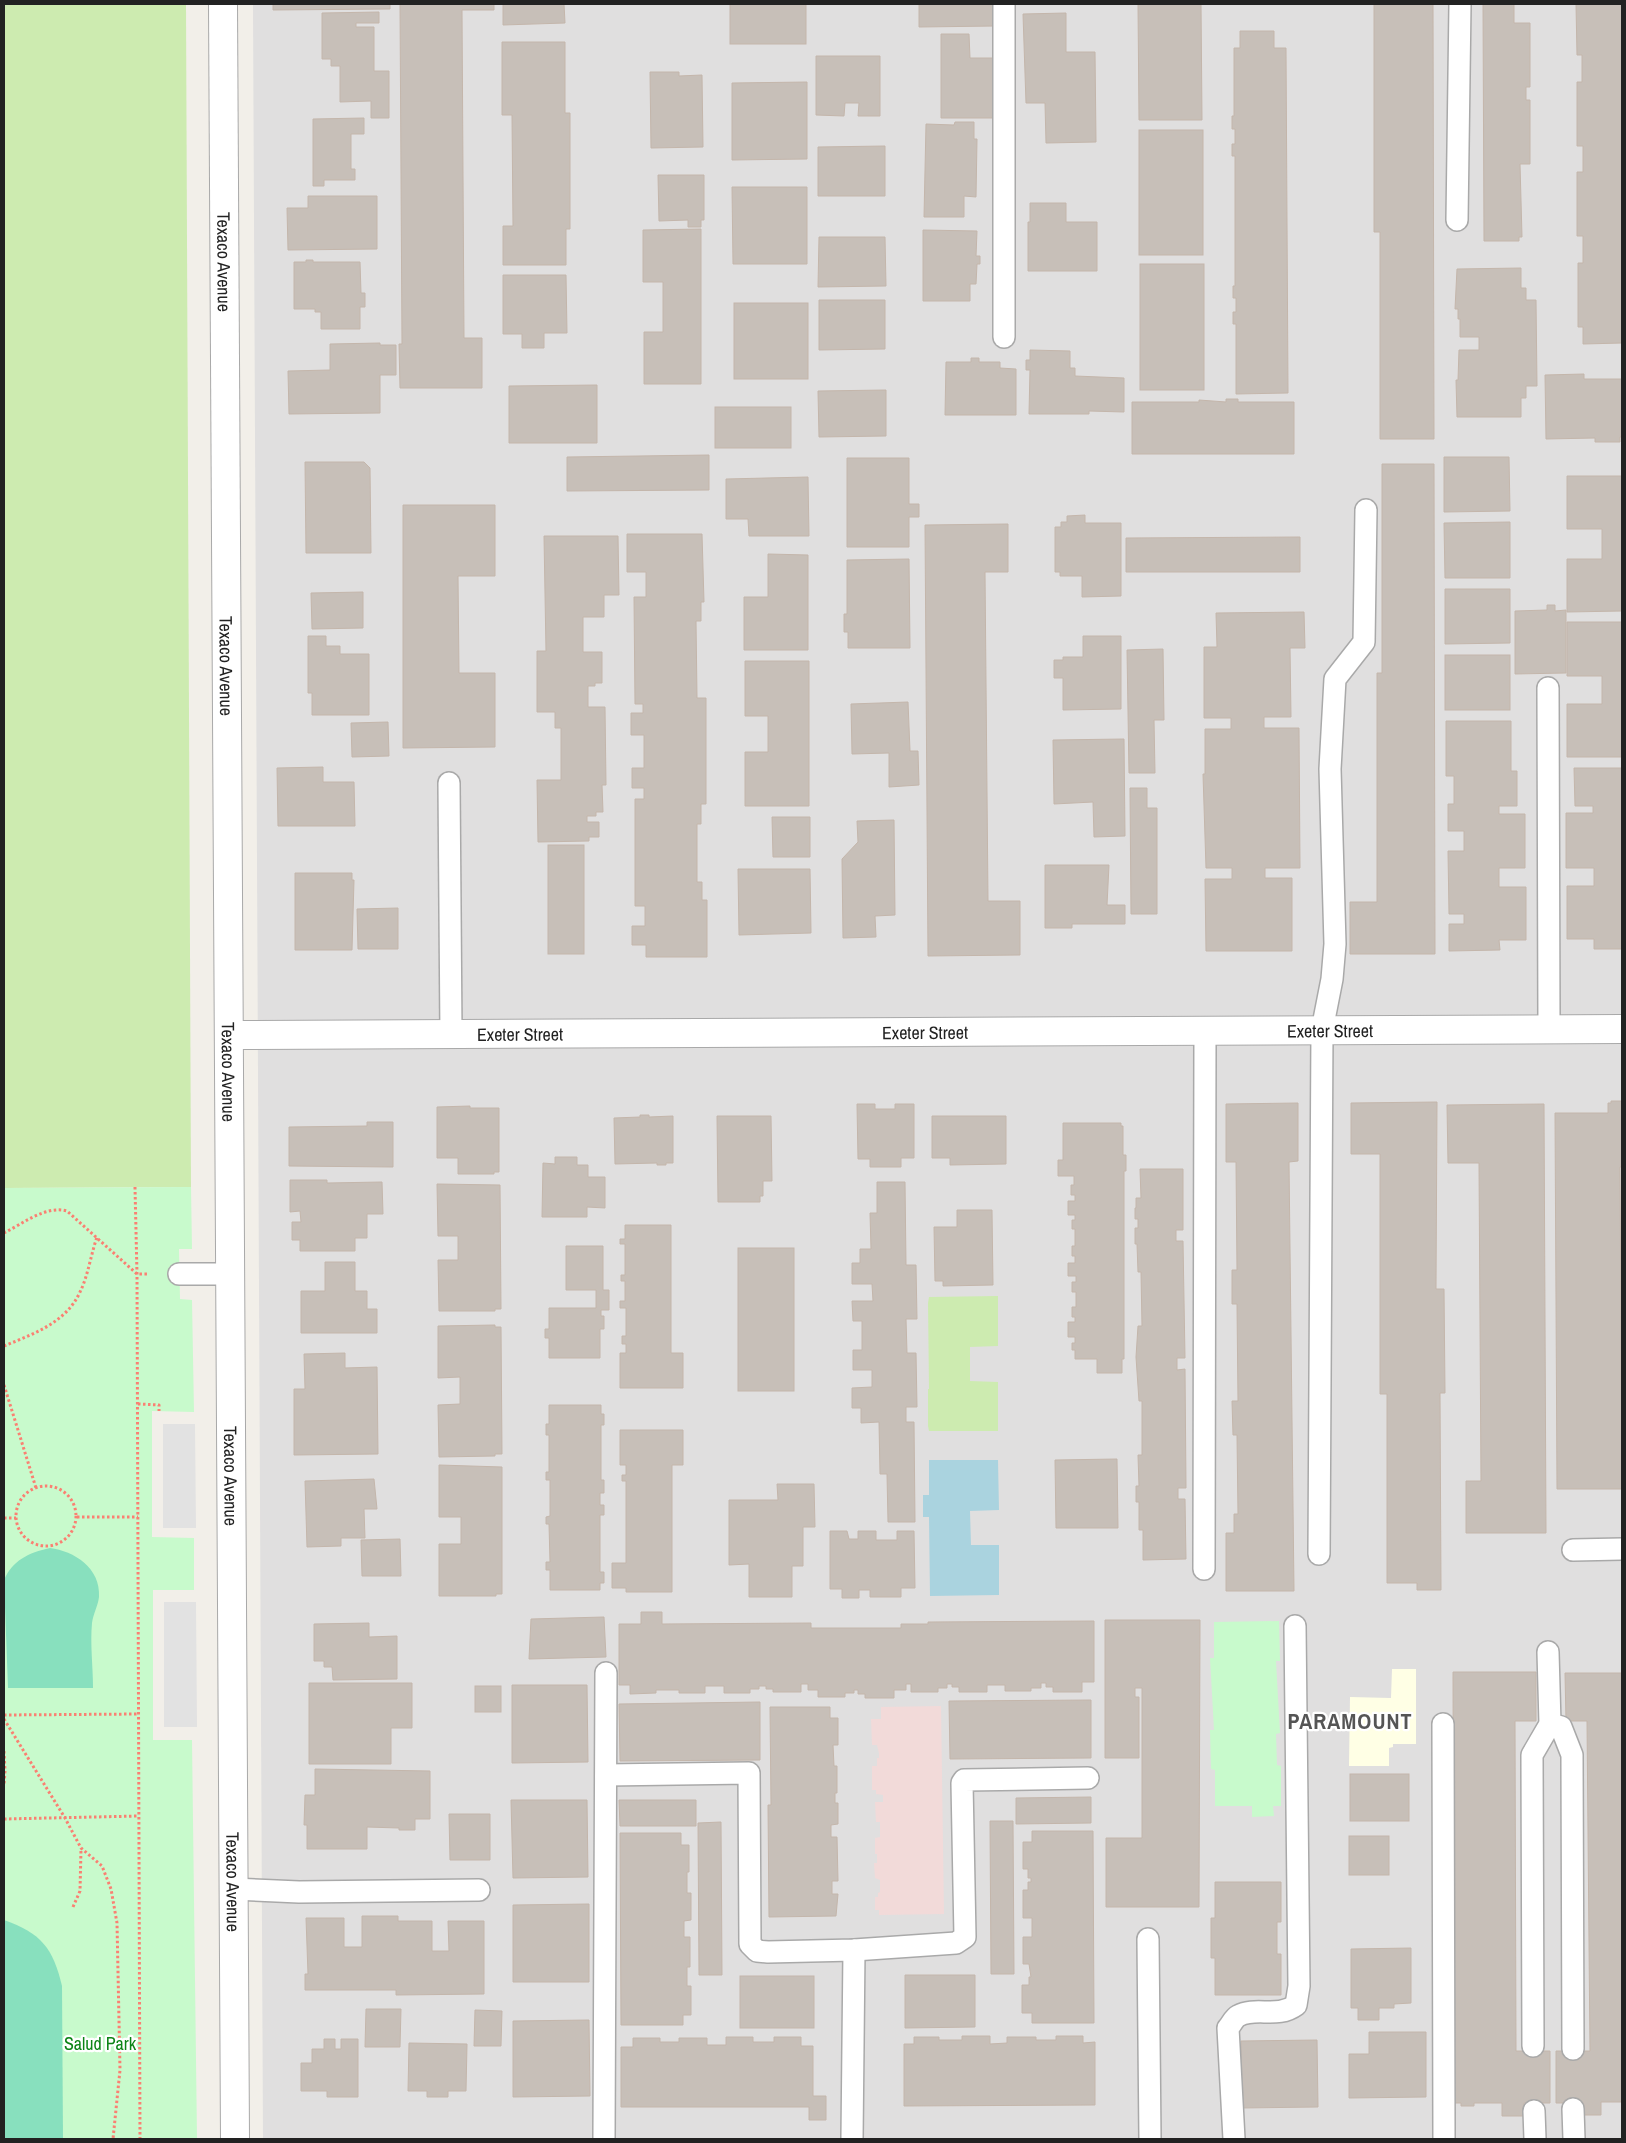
<svg xmlns="http://www.w3.org/2000/svg" width="1626" height="2143" viewBox="0 0 1626 2143" font-family="'Archivo Narrow',sans-serif">
	<style>
		.residential { fill: #e0dfdf }
		.commercial { fill: #f2dad9 }
		.education { fill: #ffffe5 }
		.grass { fill: #cdebb0 }
		.park { fill: #c8facc }
		.pitch { fill: #88e0be }
		.parking { fill: #e2e2e2 }
		.water { fill: #aad3df }
		.building { fill: #c7bfb8; stroke: #c4b6ab }
		.lines { fill: none; stroke-linecap: round; stroke-linejoin: round }
		.service-casing { stroke: #a9a9a9; stroke-width: 24 }
		.minor-casing { stroke: #a9a9a9; stroke-width: 30 }
		.path { stroke: #fa8072; stroke-width: 3; stroke-dasharray: 2.5 2.5; stroke-linecap: butt }
		.service { stroke: #fff; stroke-width: 21 }
		.minor { stroke: #fff; stroke-width: 28 }
		.labels { text-anchor: middle; dominant-baseline: central; stroke-width: 4.5; stroke-linejoin: round; paint-order: stroke }
		.street-label { font-size: 18px; fill: #222; stroke: #fff }
		.park-label { font-size: 18px; fill: #0c8416; stroke: #fff }
		.district-label { font-size: 22px; font-weight: bold; letter-spacing: 1px; fill: #555; stroke: #fff }
	</style>
	<rect width="100%" height="100%" fill="#f2efe9"/>
	<path class="residential" d="M253,4H1622V2139H263Z"/>
	<path class="commercial" d="M941,1706L944,1914L879,1915V1910H875V1897H878V1893L880,1892V1880L875,1878L874,1863H877V1854H875V1838L880,1837V1822H876L875,1802H883V1795L876,1794V1790H872V1766H877V1758H879V1753L877,1745H872L871,1719H881V1707Z"/>
	<path class="education" d="M1392,1669H1416V1744H1393V1747L1389,1748V1766H1349L1350,1697L1391,1698Z"/>
	<g class="grass">
		<path d="M4,4H186L191,1187L4,1188Z"/>
		<path d="M998,1296V1346L970,1347V1381L998,1382V1431H929L928,1426V1389H929L928,1303L929,1297Z"/>
	</g>
	<g class="park">
		<path d="M191,1187L192,1249H179L180,1299L192,1300L194,1412L152,1411V1537L194,1538V1590H153V1740H192L197,2139H4V1188Z"/>
		<path d="M1279,1621L1280,1661H1276L1280,1733L1276,1734L1277,1765L1281,1766V1806H1273L1274,1816L1252,1817V1806H1215V1770L1211,1769L1210,1730H1214L1210,1658H1214V1622Z"/>
	</g>
	<g class="pitch">
		<path d="M50,1548C74,1551 101,1568 99,1597C98,1606 93,1614 92,1623C90,1644 93,1667 93,1688H8L4,1580C13,1560 28,1553 50,1548Z"/>
		<path d="M4,1920C41,1933 53,1948 62,1986L63,2139H4Z"/>
	</g>
	<g class="parking">
		<path d="M163,1424H195L196,1528H163Z"/>
		<path d="M164,1602H196L197,1727H164Z"/>
	</g>
	<path class="water" d="M929,1460H998L999,1510L970,1511L971,1545H999V1595L930,1596L929,1517H923V1495H929Z"/>
	<g class="building">
		<path d="M273,4H390V9L273,10Z"/>
		<path d="M400,4H494V10H462L464,338H482V388H400L399,344H402Z"/>
		<path d="M503,4H564L565,23L503,25Z"/>
		<rect x="730" y="4" width="76" height="40"/>
		<path d="M919,4H995V26L919,27Z"/>
		<path d="M1138,4H1201L1202,120H1139Z"/>
		<path d="M1374,4H1433L1434,439H1380V232H1374Z"/>
		<path d="M1483,4H1514V23H1530V87H1526V100H1530V164H1520L1522,237H1519V241H1484Z"/>
		<path d="M1576,4H1622V343L1583,344V327H1578V263H1583V236H1577V172H1583V146H1577V82H1582V55H1577Z"/>
		<path d="M379,12V23H356V27H374V71H389V118H371V101L340,102V66H331V59H322V13Z"/>
		<path d="M1066,13V52H1095L1096,142L1046,143L1045,103H1026L1023,14Z"/>
		<path d="M1240,31H1274V48H1286L1288,393L1236,394V324H1233V312H1236V298H1233V286H1235V156H1232V144H1235V129H1232V116H1234V48H1240Z"/>
		<path d="M941,34H969L970,58H994V118H941Z"/>
		<path d="M502,42H565V113H570V229H566V265H503V226H513L512,115H502Z"/>
		<path d="M816,56H880V116H858L859,103H845L844,116L816,115Z"/>
		<path d="M650,72H679V76L702,75L703,147L651,148Z"/>
		<path d="M807,82V159L732,160V83Z"/>
		<path d="M364,118V134H351V169H355V180H324V186H313V119Z"/>
		<path d="M955,122H974V139H977L976,197L964,196V217H924L926,124L954,125Z"/>
		<rect x="1139" y="130" width="64" height="125"/>
		<path d="M885,146V196H818V147Z"/>
		<path d="M658,175H704V220H701V227H688V220L659,221Z"/>
		<path d="M732,187H807V264H733Z"/>
		<path d="M308,196H377V249L288,250L287,208H308Z"/>
		<path d="M1030,203H1066V222H1097V271H1028V222H1030Z"/>
		<path d="M701,229V384H644V332H663V282H643V230Z"/>
		<path d="M923,230L977,231L976,256H980V264H977L976,284H970V301H923Z"/>
		<path d="M819,237H885L886,286L818,287Z"/>
		<path d="M306,260H313V262H360L361,293H365V307H360V329H321V312H315V309H294V262H306Z"/>
		<rect x="1140" y="264" width="64" height="126"/>
		<path d="M1521,268V288H1526V300H1536L1537,386H1526V398H1521V417H1457L1456,380H1458L1459,350H1479V337H1460V319H1458V309H1455L1457,269Z"/>
		<path d="M503,275H566L567,333H544V348H522V334H503Z"/>
		<path d="M819,300H885V349L819,350Z"/>
		<rect x="734" y="303" width="74" height="76"/>
		<path d="M380,343V345H396V375H380V413L289,414L288,371L330,370V344Z"/>
		<path d="M1030,350L1070,351V368H1075V376L1124,378V412L1089,411V414H1029L1030,370H1026V360H1030Z"/>
		<path d="M971,358H979V362H1000V368L1016,369V415H945L946,362H971Z"/>
		<path d="M1584,374V379H1622V437H1620V442H1595V438L1546,439L1545,375Z"/>
		<path d="M597,385V443H509V386Z"/>
		<path d="M886,390V436L819,437L818,391Z"/>
		<path d="M1226,399H1238V402H1294V454H1132V402H1199V400L1226,402Z"/>
		<rect x="715" y="407" width="76" height="41"/>
		<path d="M709,455V490L567,491V457Z"/>
		<path d="M1444,457H1509L1510,511L1444,512Z"/>
		<path d="M847,458H909V504H919V517H909V547H847Z"/>
		<path d="M305,462H364L370,468L371,553H306Z"/>
		<path d="M1382,464H1434L1435,954H1350V902H1377V673H1382Z"/>
		<path d="M1567,476H1622V611L1567,612V559H1602V529H1567Z"/>
		<path d="M808,477L809,536H749L748,519H726V479Z"/>
		<path d="M403,505H495V576H458L459,673H495V747L403,748Z"/>
		<path d="M1085,515V523H1121V596L1082,597V576H1060V572H1055V527H1061V522H1067V516Z"/>
		<path d="M1510,522V578H1445L1444,523Z"/>
		<path d="M1008,524V572H985L988,901H1020V955L928,956L925,525Z"/>
		<path d="M627,534H702L704,602H701V621H696L697,698H706V804H701V824H697V882H702V900H707V957H646V945H632V926H645V906H635V799H644V788H632V768H644V735H631V713H643V704H635L634,597H646V572H627Z"/>
		<path d="M544,536H618L619,595H604V617H583V652H602V683H595V686H588V707H605L606,785H602L603,812H596V816H587V822H599V837H589V841L538,842L537,780H561V728H555V712H537V651H546Z"/>
		<path d="M1300,537V572H1126V538Z"/>
		<path d="M768,554L808,555V650H744V597H768Z"/>
		<path d="M909,559L910,648H848V632H844V614H847V560Z"/>
		<path d="M1445,589H1510V643L1445,644Z"/>
		<path d="M363,592V628L312,629L311,593Z"/>
		<path d="M1547,605H1555V611L1566,610V673L1515,674V611L1547,610Z"/>
		<path d="M1304,612L1305,648H1290L1291,717H1264V728H1299L1300,868H1265V878H1292V951H1206L1205,879H1232V868H1206L1203,774H1205V729H1231V718H1204V647H1217L1216,613Z"/>
		<path d="M1567,622H1622V757H1567V704H1602V676H1567Z"/>
		<path d="M308,636H326V646H340V654H369V715H312V693H308Z"/>
		<path d="M1083,636H1121V709L1063,710V678H1054V660H1063V657H1083Z"/>
		<path d="M1163,649L1164,720H1154L1155,773H1129L1127,650Z"/>
		<rect x="1445" y="655" width="65" height="55"/>
		<path d="M745,661H809V806H745V752H768V716H745Z"/>
		<path d="M908,702L910,751H918L919,785L889,787V753L852,754L851,704Z"/>
		<path d="M1446,721H1511V771H1517V806H1499V814H1525V868H1499V887H1526V940H1499L1500,950L1449,951V924H1464V914H1449L1448,851H1464V831H1448V804H1454V776H1446Z"/>
		<path d="M388,722L389,756L352,757L351,723Z"/>
		<path d="M1124,739L1125,836L1094,837L1093,802L1054,804L1053,740Z"/>
		<path d="M323,767V782H354L355,826H278L277,768Z"/>
		<path d="M1574,768H1622V949H1594V939H1567V886H1594V868H1566V813H1593V806H1575Z"/>
		<path d="M1130,788H1147V808H1157V914H1131Z"/>
		<path d="M772,817H810V857H773Z"/>
		<path d="M894,820L895,915L875,916L876,937L843,938L842,859L858,842L857,821Z"/>
		<rect x="548" y="845" width="36" height="109"/>
		<path d="M1045,865H1109L1107,905H1125V924H1072V928H1045Z"/>
		<path d="M738,869H810L811,933L739,935Z"/>
		<path d="M295,873H352V880H354L352,950H295Z"/>
		<path d="M398,908V949H358L357,909Z"/>
		<path d="M1611,1101H1622V1167H1620L1622,1489H1557L1555,1113H1608V1103H1611Z"/>
		<path d="M1437,1102L1436,1289H1444L1445,1393H1440L1441,1590H1417V1583H1387V1394H1380V1154H1351V1103Z"/>
		<path d="M1298,1103V1161L1289,1162L1294,1591H1226V1533H1234V1514H1238L1237,1435H1233L1232,1401H1238L1237,1304H1232V1270H1237L1236,1162H1226V1104Z"/>
		<path d="M857,1104H875V1109H895V1104H914V1158H901V1167H870V1159H858Z"/>
		<path d="M1544,1104L1546,1533H1466V1481H1481L1479,1163H1448L1447,1105Z"/>
		<path d="M470,1106V1108H499V1172H494V1174H458V1158H437V1107Z"/>
		<path d="M640,1115H649V1117L673,1116V1163H666V1165H657V1163L615,1164L614,1118L640,1117Z"/>
		<path d="M717,1116H771L772,1181H763V1196H760V1202H718Z"/>
		<path d="M932,1116H1006V1164L950,1165V1158H932Z"/>
		<path d="M367,1122H393V1167L289,1166V1127L367,1126Z"/>
		<path d="M1063,1123H1121V1126H1123V1155H1126V1171H1124V1359H1122V1373H1097V1359H1075V1350H1072V1343H1075V1337H1068V1322H1075V1317H1072V1307H1076V1292H1072V1282H1076V1276H1068V1263H1075V1256H1072V1246H1075V1229H1072V1220H1075V1215H1068V1201H1075V1195H1071V1185H1074V1176H1058V1160H1063Z"/>
		<path d="M555,1157H577V1165H588V1177H605V1208L587,1207V1217H542L543,1163L555,1164Z"/>
		<path d="M1140,1169H1183V1230H1176V1241H1183L1185,1358H1177V1370L1185,1369L1186,1488H1178V1499H1185L1186,1559L1143,1560V1530H1139V1502H1136V1486H1139L1138,1455H1142V1401H1139L1136,1357L1138,1326H1142L1141,1272H1138L1137,1244H1135V1228H1138V1219H1135V1208H1136V1198H1141Z"/>
		<path d="M290,1180H327V1183L382,1182L383,1214H367V1238H355V1251H300V1240H292V1222H301L300,1211L290,1212Z"/>
		<path d="M877,1182H905L906,1265H916L917,1319H906L907,1353H916L917,1407H906V1422H914L915,1522H888L887,1474H880L879,1422L861,1423V1408H852V1388L872,1387V1370H853V1350H862V1321H853L852,1301H873L872,1284H852V1263H860V1249H871L870,1213H877Z"/>
		<path d="M437,1184L500,1185L501,1309H495V1311H439L438,1260H458V1236H438Z"/>
		<path d="M957,1210H992L993,1285L943,1286V1281H935L934,1227H957Z"/>
		<path d="M625,1225H671V1353H683V1388H620V1353H626V1344H622V1336H626V1308H620V1301H625V1281H621V1275H625V1244H620V1239H625Z"/>
		<path d="M566,1246H603V1290H609V1310H601V1316H604V1329H600V1358H549V1338H545V1329H549V1308H596V1290H566Z"/>
		<rect x="738" y="1248" width="56" height="143"/>
		<path d="M325,1262H355V1291H367V1309H377V1333H301V1291H325Z"/>
		<path d="M495,1325V1327H501L502,1454H495V1456L439,1457L438,1405L460,1404V1377L438,1378V1326Z"/>
		<path d="M345,1353V1368L377,1367L378,1454L294,1455V1389H305L304,1354Z"/>
		<path d="M549,1405H601V1414H604V1425H601V1480H604V1493H600V1505H604V1515H600V1572H604V1583H600V1590H550V1570H546V1562H550L549,1524H546V1517L550,1516V1480H546V1472H549V1435H546V1424H549Z"/>
		<path d="M620,1430H683V1465H672V1592H626V1588H612V1563H626V1481H622V1475H626V1465H620Z"/>
		<path d="M1117,1459L1118,1528H1056L1055,1460Z"/>
		<path d="M439,1465L502,1467V1594H496V1596H439V1544H461V1517H439Z"/>
		<path d="M374,1479L377,1509H364L365,1538H341V1546L307,1547L305,1481Z"/>
		<path d="M777,1484H814L815,1527H803V1566H792V1597H749V1564L729,1565V1500H778Z"/>
		<path d="M830,1531H847L849,1539H858V1531H876V1540H897V1531H914L915,1588H901V1597H870V1590H859V1598H842V1589H830Z"/>
		<path d="M400,1539L401,1576H362L361,1540Z"/>
		<path d="M641,1612H662V1624L811,1623V1628H901V1624H928V1622L1094,1621V1682H1082V1692H1053V1687H1046V1683H1041V1688H1031V1691H1005V1685H987V1692H959V1687H952V1684H947V1688H938V1692H911V1684H906V1690H894V1698H865V1694H858V1690H854V1693H845V1697H818V1690H808V1684H801V1692H773V1689H766V1686H759V1689H750V1693H724V1686H705V1693H679V1690H656V1693L630,1694V1685H619V1624H641Z"/>
		<path d="M604,1617L606,1657L529,1659L531,1619Z"/>
		<path d="M1105,1620H1200L1199,1907H1106V1838H1142V1688H1135V1697H1139V1758H1105Z"/>
		<path d="M369,1623V1637L397,1636V1679L333,1680L332,1667H324V1661H314V1624Z"/>
		<path d="M1453,1672H1536V1721H1515L1516,2051H1550V2103H1524V2116H1502V2103H1474V2106H1461V2103H1454Z"/>
		<path d="M1565,1673H1622V2102H1601V2115H1582V2103H1556V2051H1590L1587,1721H1566Z"/>
		<path d="M309,1683H412V1728H391V1764H309Z"/>
		<path d="M512,1685H587L588,1762L512,1763Z"/>
		<rect x="475" y="1686" width="26" height="26"/>
		<path d="M1091,1700V1758L950,1759L949,1701Z"/>
		<path d="M760,1702V1760L620,1761L619,1704Z"/>
		<path d="M770,1707H830V1718H838V1745H833L834,1766H837V1793H835V1803H838V1824L831,1825V1837H837L838,1881H832V1894H838L836,1916L769,1917L768,1805H771Z"/>
		<path d="M315,1769L430,1771V1819H415V1830H399V1828L367,1827V1849H307V1825H304L305,1795H315Z"/>
		<rect x="1350" y="1774" width="59" height="47"/>
		<path d="M1091,1797V1823L1016,1824V1798Z"/>
		<path d="M511,1800H587L588,1877L513,1878Z"/>
		<path d="M619,1800H696V1826H620Z"/>
		<path d="M449,1814H490V1860H450Z"/>
		<path d="M990,1821H1013L1014,1974H991Z"/>
		<path d="M721,1822L722,1975H699L698,1823Z"/>
		<path d="M1032,1831H1093L1094,2023H1032V2013H1022V1985H1029V1977H1031L1029,1964H1023V1937H1032V1918H1023V1890H1028V1882H1031V1878H1028V1869H1023V1842H1032Z"/>
		<path d="M620,1833H681V1845H689V1872H687V1893H691V1920L684,1921V1937H690V1967H687V1986H691V2015H683V2025H621Z"/>
		<rect x="1349" y="1836" width="40" height="39"/>
		<path d="M1215,1882H1281V1922H1277V1954H1281V1995H1215V1958H1211V1918H1215Z"/>
		<path d="M589,1904V1982H513V1905Z"/>
		<path d="M362,1916H398V1921H432V1951H449L448,1921H484V1994L396,1995V1990H305V1974H308L306,1918H344V1947H362Z"/>
		<path d="M1411,1948V2003L1394,2004V2008H1379V2020H1358V2008H1351V1949Z"/>
		<path d="M905,1975H975V2027L905,2028Z"/>
		<rect x="740" y="1976" width="74" height="52"/>
		<path d="M366,2009H401L400,2047H365Z"/>
		<path d="M475,2010L502,2011L501,2046H474Z"/>
		<path d="M589,2020L590,2096L513,2097V2021Z"/>
		<path d="M1369,2032H1426V2097L1349,2098V2054H1369Z"/>
		<path d="M962,2036H990V2044L1007,2043V2037H1036V2040H1056V2036H1083V2043L1095,2042V2105L904,2106V2044H914V2037H939V2040H962Z"/>
		<path d="M726,2037H753V2042H774V2037H801V2046H813V2096H826V2120H809V2107H621V2047H633V2038H660V2042H679V2038H707V2045H726Z"/>
		<path d="M324,2039H335V2049H341V2039H358V2097H327V2091H301V2063H312V2049H324Z"/>
		<path d="M1317,2040L1318,2107L1241,2108V2041Z"/>
		<path d="M409,2043L467,2044L466,2091H448V2097H427V2091H408Z"/>
	</g>
	<g class="lines">
		<g class="service-casing">
			<g id="service">
				<path d="M1457,220L1460,4"/>
				<path d="M1004,337V4"/>
				<path d="M1548,688L1549,1029"/>
				<path d="M449,783L451,1034"/>
				<path d="M179,1274H230"/>
				<path d="M1573,1550L1622,1549"/>
				<path d="M1319,1554L1322,1030L1332,979L1335,944L1330,769L1335,679L1364,642L1366,510"/>
				<path d="M1204,1569L1205,1031"/>
				<path d="M1443,1724L1444,2139"/>
				<path d="M1550,1724L1561,1727L1572,1755L1573,2049"/>
				<path d="M606,1775L749,1773L750,1944L757,1951L768,1952L854,1950L956,1943L965,1937L962,1783L964,1780L1088,1778"/>
				<path d="M233,1889L299,1892L479,1890"/>
				<path d="M1148,1939L1150,2139"/>
				<path d="M1533,2046L1532,1755L1550,1724L1548,1652"/>
				<path d="M1573,2109L1574,2139"/>
				<path d="M1534,2111L1535,2139"/>
				<path d="M604,2139L606,1673"/>
				<path d="M852,2139L854,1950"/>
				<path d="M1234,2139L1228,2028C1231,2025 1234,2018 1238,2016C1256,2006 1277,2019 1296,2005L1299,1986L1295,1626"/>
			</g>
		</g>
		<g class="minor-casing">
			<g id="minor">
				<path id="s1" d="M223,4L235,2139"/>
				<path id="s2" d="M229,1035L1622,1029"/>
			</g>
		</g>
		<g class="path">
			<path d="M135,1187L137,1274L140,2139"/>
			<path d="M4,1233C22,1224 46,1205 67,1211L137,1274H148"/>
			<path d="M4,1346C33,1334 66,1323 80,1292C88,1276 91,1254 97,1237"/>
			<path d="M4,1385L36,1488"/>
			<path d="M138,1404L159,1405V1411"/>
			<circle cx="46" cy="1516" r="30"/>
			<path d="M77,1517H138"/>
			<path d="M4,1518H16"/>
			<path d="M4,1715L139,1714"/>
			<path d="M4,1719L65,1818L81,1848L102,1866L111,1889L117,1923L120,2070L113,2139"/>
			<path d="M4,1751L5,1771L4,1785"/>
			<path d="M4,1819L139,1816"/>
			<path d="M73,1907L80,1891L81,1849"/>
		</g>
		<use href="#service" class="service"/>
		<use href="#minor" class="minor"/>
	</g>
	<g class="labels">
		<g class="street-label">
			<text stroke="none"><textPath href="#s1" startOffset="258">Texaco Avenue</textPath></text>
			<text stroke="none"><textPath href="#s1" startOffset="662">Texaco Avenue</textPath></text>
			<text stroke="none"><textPath href="#s2" startOffset="1101">Exeter Street</textPath></text>
			<text stroke="none"><textPath href="#s2" startOffset="696">Exeter Street</textPath></text>
			<text stroke="none"><textPath href="#s2" startOffset="291">Exeter Street</textPath></text>
			<text stroke="none"><textPath href="#s1" startOffset="1068">Texaco Avenue</textPath></text>
			<text stroke="none"><textPath href="#s1" startOffset="1472">Texaco Avenue</textPath></text>
			<text stroke="none"><textPath href="#s1" startOffset="1878">Texaco Avenue</textPath></text>
		</g>
		<g class="park-label">
			<text x="100" y="2043">Salud Park</text>
		</g>
		<g class="district-label">
			<text x="1350" y="1721">PARAMOUNT</text>
		</g>
	</g>
	<rect width="1626" height="2143" fill="none" stroke="#222222" stroke-width="10"/>
</svg>
